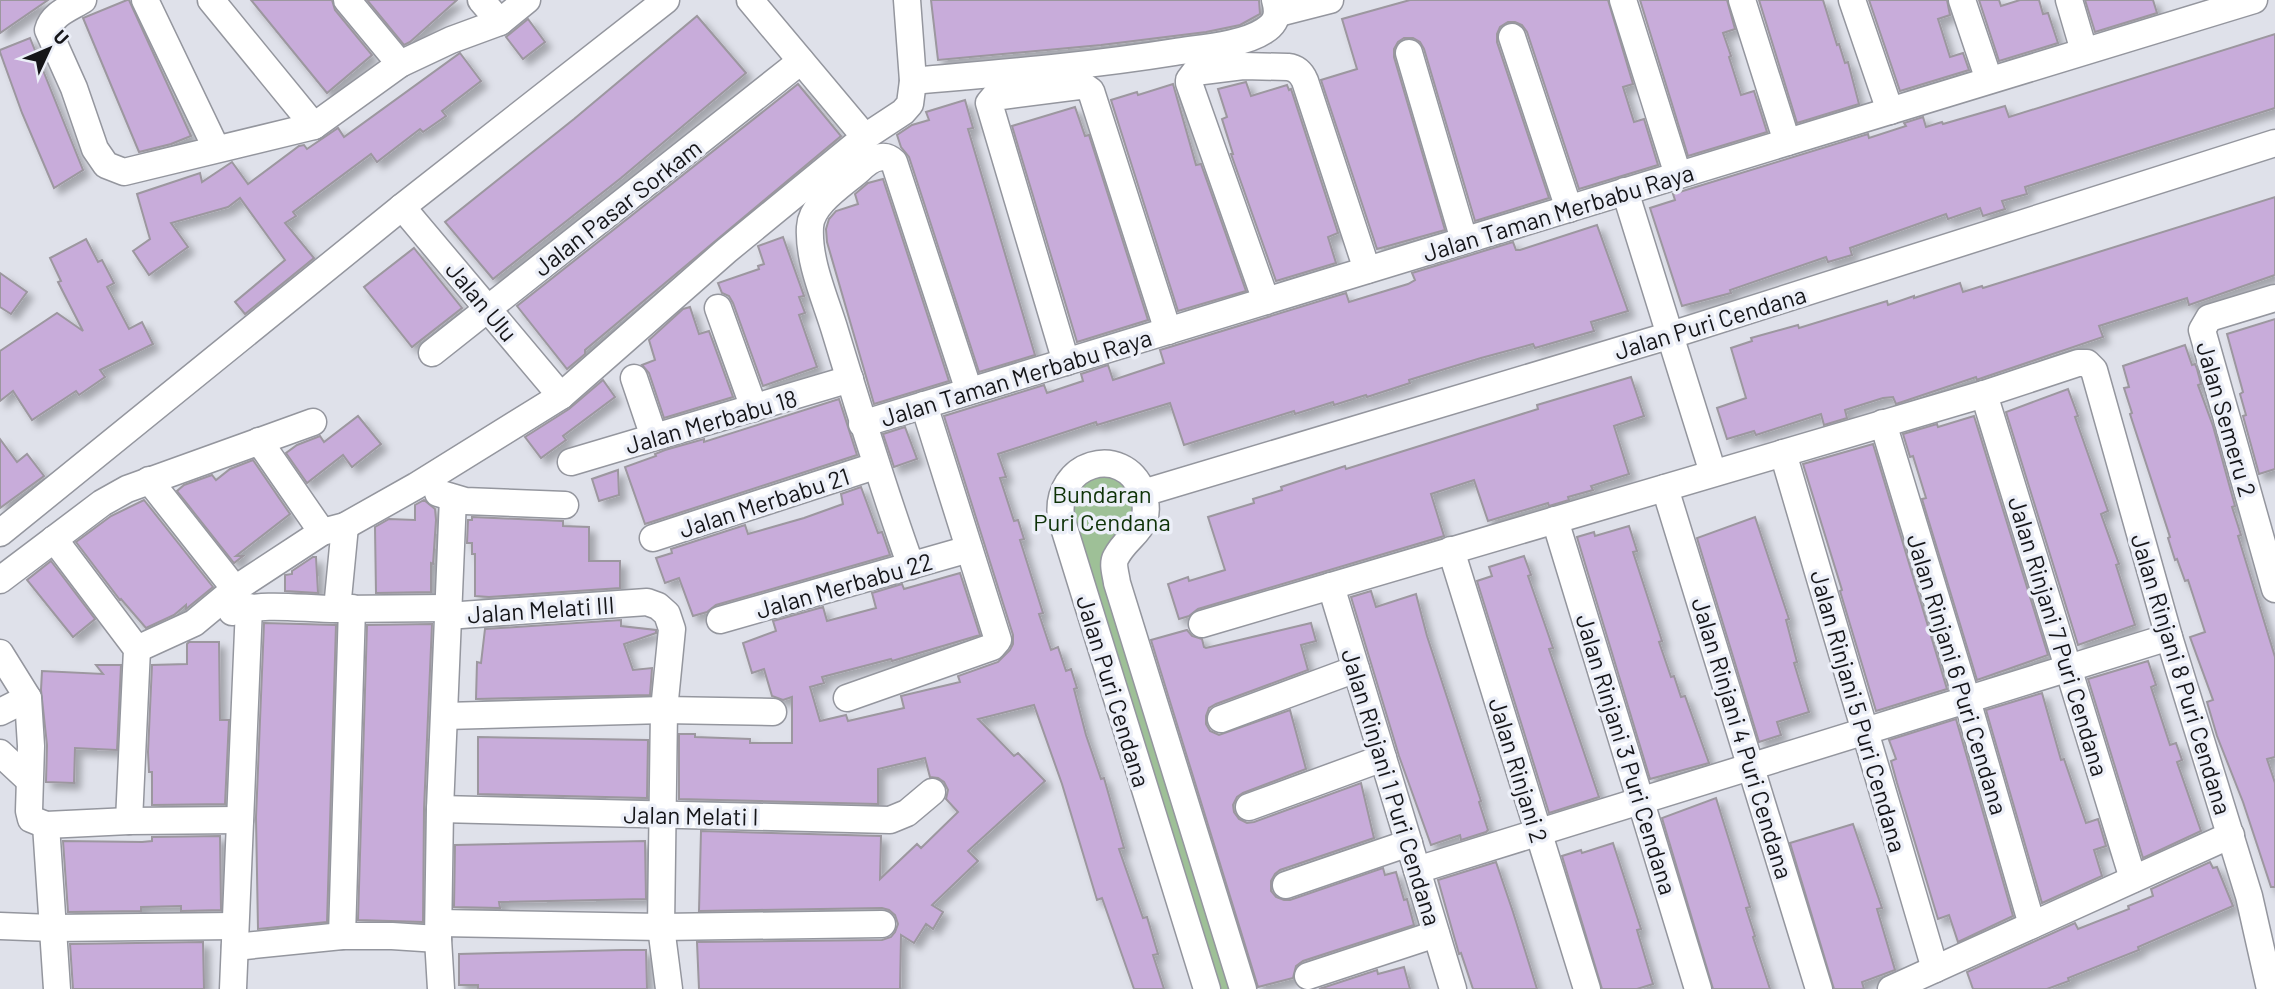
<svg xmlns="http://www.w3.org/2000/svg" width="2275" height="989" viewBox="0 0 2275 989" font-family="Barlow,sans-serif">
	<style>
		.green { fill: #9ec097 }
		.building { fill: #c8acda; stroke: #9c979f; stroke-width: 2; filter: url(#shadow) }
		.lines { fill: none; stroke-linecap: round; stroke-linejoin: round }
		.minor-casing { stroke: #94969e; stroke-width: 29 }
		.minor { stroke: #fff; stroke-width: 26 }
		.labels { text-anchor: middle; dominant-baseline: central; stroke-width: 7; stroke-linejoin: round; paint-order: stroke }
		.street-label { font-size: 24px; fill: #151518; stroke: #eceff8 }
		.park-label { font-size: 24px; fill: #0e3207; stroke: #eceff8 }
	</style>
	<defs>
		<filter id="shadow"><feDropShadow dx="6" dy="6" stdDeviation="3.5" flood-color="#0004"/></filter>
	</defs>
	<rect width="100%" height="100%" fill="#dfe1ea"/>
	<path class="green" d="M1095,464L1143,493L1115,557L1243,989H1207L1065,485Z"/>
	<g class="building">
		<path d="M0,0H48L0,33Z"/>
		<path d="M127,0H129L191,136L171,144L139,152L83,18Z"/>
		<path d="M251,0H332L335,10L372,55L327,93Z"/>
		<path d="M367,0H457L410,42L404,45Z"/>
		<path d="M931,0H1259L1260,14L1240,25L1206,32L1101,45L938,60Z"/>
		<path d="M1410,0H1608L1633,84L1623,87L1634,122L1644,119L1658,165L1579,189L1527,32L1522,25L1515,22H1508L1500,27L1497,34V42L1549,198L1475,221L1424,49L1420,42L1413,38H1404L1398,42L1394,49V57L1445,230L1377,249L1321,80L1357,69L1342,19Z"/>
		<path d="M1640,0H1727L1735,29L1723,33L1731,56L1729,57L1741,95L1754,91L1767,132L1688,156Z"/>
		<path d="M1759,0H1823L1837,45L1839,44L1845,63L1848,62L1859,104L1797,123Z"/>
		<path d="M1869,0H1947L1950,15L1938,19L1950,57L1963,53L1969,70L1900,91Z"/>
		<path d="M1979,0H1999L2001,6L2020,0H2039L2043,14L2048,13L2058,43L1999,61Z"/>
		<path d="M2085,0H2153L2157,13L2095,32Z"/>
		<path d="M697,16L746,73L621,178L493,279L445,222L574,119Z"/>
		<path d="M528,19L545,42L523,59L506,37Z"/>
		<path d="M2275,34V108L2025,187L2027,194L2002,201L2005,209L1983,216L1980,208L1948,219L1946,214L1850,248L1852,255L1828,262L1826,257L1730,290L1731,293L1682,306L1650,208L1675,200L1673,194L1868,134L1869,138L1906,126L1904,123L1923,117L1926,127L1942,122L1943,124L2005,106L2009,117Z"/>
		<path d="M30,38L83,170L54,188L22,113L0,52V50Z"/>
		<path d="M460,53L481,81L442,111L446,116L423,132L420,129L377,162L371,154L293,212L296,216L285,223L314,258L245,314L235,302L285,260L240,198L228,207L171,223L188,247L149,275L133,251L150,239L137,194L200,173L202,182L232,162L248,184L299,146L304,145L307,149L338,128L344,137Z"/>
		<path d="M1246,82L1251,96L1287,85L1289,90L1291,89L1338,233L1328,237L1336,263L1276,281L1231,154H1233L1222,119L1227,117L1218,89Z"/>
		<path d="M798,84L841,136L585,350V354L567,369L517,306Z"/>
		<path d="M1173,84L1196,165L1201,164L1246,291L1178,311L1111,100L1137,92L1138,95Z"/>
		<path d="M965,100L973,128L968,129L1035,355L979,372L909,157L901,147L897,135L912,125L929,120L926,112Z"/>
		<path d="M1075,107L1085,136L1089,135L1148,320L1077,342L1012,126Z"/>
		<path d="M883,179L949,381L874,404L827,242L826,229L829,219L836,211L858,204L855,194L868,183Z"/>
		<path d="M2275,197V275L2189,305L2187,298L2099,326L2103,337L1979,379L1977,380L1976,377L1896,404L1893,397L1883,398L1845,410L1847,418L1824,425L1821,414L1756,435L1754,431L1727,439L1717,408L1746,398L1731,348L1752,341L1751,338L1798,325L1799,328L1887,301L1888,305L1914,296V298L1960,283L1963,292L1982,286L1983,288Z"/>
		<path d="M1597,225L1628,311L1591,322L1594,331L1535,348L1533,344L1481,358L1409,380L1410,383L1367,397L1366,395L1334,405L1333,402L1295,414L1294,411L1184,445L1170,403L1097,425L1096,422L998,454L1006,477L1000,478L1014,521L1018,520L1024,539L1020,540L1043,613L1039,614L1051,650L1058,647L1066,671L1071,669L1077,688L1074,689L1086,735L1101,779L1104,778L1124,848L1119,849L1143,918L1147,917L1158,954L1153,955L1164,989H1134L1102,898L1097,900L1062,784L1034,705L978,719L1014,756L1018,753L1045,781L968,851L978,861L932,905L943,912L933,929L926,924L914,943L901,935L900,989H699L697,942L882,940L891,937L895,932L898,924L895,915L889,910L882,908L699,911L701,831L881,836L880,879L917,844L921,848L958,812L946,799L948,790L944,782L938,778L930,777L925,758L878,769V804L679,799V734H695V737L750,739V743H792V697L783,700L772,696L764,669L752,673L743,643L776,631L773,621L823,607L827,621L876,608L872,593L902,584L904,589L960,573L980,635L892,661L891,659L822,677L824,683L810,687L820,721L846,715L848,721L904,708L901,696L960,682L958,676L998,662L1010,650L1013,644V635L944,416L1044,385L1047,393L1083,381L1081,374L1108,365L1113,380L1164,363L1160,350L1346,293L1349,302L1408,284L1415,280L1412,273L1513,242L1516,250H1520Z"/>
		<path d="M783,237L804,296L799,297L805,313L799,315L817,367L763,386L733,303L729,296L722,293L718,283L759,269L758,266L764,264L758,246Z"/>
		<path d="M86,239L98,262L102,260L114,283L107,287L129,329L142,322L153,344L100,370L105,377L79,395L76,391L32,420L13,391L0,401V351L57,313L83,331L58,282L61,281L50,258Z"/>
		<path d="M414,248L462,308L412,347L364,287Z"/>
		<path d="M0,273L27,292L11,314L0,307Z"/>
		<path d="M690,307L699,334L709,331L733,397L664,418L649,373L642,365L655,360L649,340L683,309Z"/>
		<path d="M2275,319V469L2259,474L2243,416L2246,415L2240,394L2243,392L2227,334Z"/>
		<path d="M2185,345L2192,365L2195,364L2197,369L2201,384L2198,385L2213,426L2235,506L2232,507L2241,535L2238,536L2275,657V757L2267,759L2275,783V887H2271L2243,802L2217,736L2207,702L2213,700L2190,637L2205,632L2188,580L2185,581L2177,559L2175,560L2168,538L2170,537L2130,414L2132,413L2124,388L2129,387L2123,366Z"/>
		<path d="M1631,377L1644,416L1614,426L1629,474L1591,486L1593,490L1568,497L1569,500L1549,506L1548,503L1488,521L1474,480L1431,494L1444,536L1198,609L1189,616L1179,619L1168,584L1188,577L1189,581L1225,570L1208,517L1254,503L1253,499L1282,490L1281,487L1345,466L1346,469L1538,409L1537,405Z"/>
		<path d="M603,380L615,397L563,436L566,440L541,458L525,437L569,409Z"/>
		<path d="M2068,389L2078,416L2075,417L2108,511L2101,514L2119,564L2116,565L2135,625L2078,645L2006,412Z"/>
		<path d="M839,399L857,455L645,524L625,467L656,456L655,454L665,450L704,439V442Z"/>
		<path d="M358,416L381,444L352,467L343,455L307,483L286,453L297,445L320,436L324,442Z"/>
		<path d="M1974,416L2048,655L1977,680L1922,499L1926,498L1913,456L1910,457L1903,434L1937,424L1938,427Z"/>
		<path d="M905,427L917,459L894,467L883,434Z"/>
		<path d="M0,439L17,462L27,454L44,476L0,508Z"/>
		<path d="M1873,444L1947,689L1876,711L1840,591L1842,590L1803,464Z"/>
		<path d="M253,460L290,514L236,556H243L234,563L177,491L184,485L212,475L216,480L230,469Z"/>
		<path d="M618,470L619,495L599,501L592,479Z"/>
		<path d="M861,487L878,533L882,532L890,555L716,605L707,612L693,616L679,578L665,583L656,558L672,553L671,549L745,525L748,534L804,518L843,504L841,494Z"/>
		<path d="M144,500L213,587L186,609V605L174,615L146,628L121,599L120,600L76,542L111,516Z"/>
		<path d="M424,500L435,509L436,520L433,564L431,563V592L376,593L375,527L389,519L415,520V505Z"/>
		<path d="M472,517L563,521V526L589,527V561H620V588L489,597L475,596V554H472V543H467L468,520H472Z"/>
		<path d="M1755,517L1789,619L1786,620L1797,662L1794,663L1809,712L1777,722L1781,735L1759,742L1697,538Z"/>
		<path d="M1629,526L1637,551L1633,552L1662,641L1659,642L1671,677L1674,676L1681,697L1685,696L1709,763L1650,779L1577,537L1594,532L1595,536Z"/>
		<path d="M1524,556L1531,575L1528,576L1553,648L1549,649L1599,797L1549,813L1477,581L1492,576L1489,567Z"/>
		<path d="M313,557H316L318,593L285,591V575L292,574V571Z"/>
		<path d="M51,561L95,619L73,637L27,580Z"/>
		<path d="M1371,591L1376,607L1416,594L1427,636L1481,801L1479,802L1488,830L1486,832L1461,840L1460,835L1431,845L1399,756L1351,597Z"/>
		<path d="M621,620V626L656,630V633L624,644L633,670L652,668L650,695L476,699L477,662L481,663L485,629Z"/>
		<path d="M264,623L336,625L327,922L258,929L256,817Z"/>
		<path d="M1311,623L1316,641L1301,645L1308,670L1216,704L1209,708L1206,716V724L1210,731L1219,735L1290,710L1306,769L1243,793L1237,797L1233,805L1234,812L1239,819L1247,823L1254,822L1361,783L1374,838L1280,870L1275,874L1271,881V891L1276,897L1284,900H1290L1383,868L1385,875L1396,872L1404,900L1407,899L1414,925L1303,961L1296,966L1293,978L1258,987L1151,640L1187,630L1192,636L1202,639L1204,647L1206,648Z"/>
		<path d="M432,624L424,809L423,922L358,920L367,625Z"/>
		<path d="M189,642H219L220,720H229L225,804L152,805V772H149L148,752L152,665L187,664V644Z"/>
		<path d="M2148,661L2156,685L2151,687L2170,745L2176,743L2182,760L2177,762L2201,831L2143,858L2088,679Z"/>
		<path d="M96,665H121L117,750L75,748L74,783L46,782L47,745L41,690L42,671L103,674Z"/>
		<path d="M2042,693L2061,760L2064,759L2086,823L2098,819L2106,846L2094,850L2102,876L2042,903L1986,710Z"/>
		<path d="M1956,719L2013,916L1958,942L1949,915L1938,919L1897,783L1891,761L1896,759L1889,740Z"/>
		<path d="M478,737L648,740L647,798L478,794Z"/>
		<path d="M1716,798L1750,907L1746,908L1755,936L1753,937L1770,989H1713L1662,818Z"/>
		<path d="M1853,824L1882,908L1877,909L1895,970L1862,982L1864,989H1834L1790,843Z"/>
		<path d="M220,836L221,910L181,911V906L141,907V911L68,912L63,841L142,842L152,841V837Z"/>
		<path d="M645,841L646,899L499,902L500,908L454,907L455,845Z"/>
		<path d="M1613,843L1641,929L1637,930L1653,984L1637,989H1602L1562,856L1581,850L1582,853Z"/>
		<path d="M1496,862L1513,912L1537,989H1473L1461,953L1459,954L1438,880Z"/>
		<path d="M2210,862L2213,868L2217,867L2233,906L2138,947L2139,950L2068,978L2069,981L2047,989H1973L1967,972L2075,923L2078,929L2129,909L2128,906L2153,896L2151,889Z"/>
		<path d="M203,942L204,989H73L70,944Z"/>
		<path d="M623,950H646L647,989H478V985H459V954Z"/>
		<path d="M1404,967L1410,989H1319L1377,970L1378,974Z"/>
	</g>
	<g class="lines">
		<g class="minor-casing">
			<g id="minor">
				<path d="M83,0C70,8 52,14 48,30L74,88L95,149L106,165L124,172L314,126L400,64L451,40L500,22L527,0"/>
				<path d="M145,0L216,148"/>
				<path d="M211,0L314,126"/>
				<path d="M347,0L400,64"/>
				<path d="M481,0L500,22"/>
				<path d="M750,0L865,137"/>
				<path d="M1623,0L1678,175"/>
				<path d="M1742,0L1787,142"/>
				<path d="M1852,0L1890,111"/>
				<path d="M1962,0L1989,80"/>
				<path d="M2069,0L2084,51"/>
				<path d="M1279,13L1330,0"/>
				<path d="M1512,37L1569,209"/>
				<path d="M1409,53L1464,240"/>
				<path d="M913,81C1001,73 1088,66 1175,52C1200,48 1243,45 1264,31C1277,23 1279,14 1275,0"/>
				<path d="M1625,191L1713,473"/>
				<path d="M402,207L561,396"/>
				<path d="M2275,298L2209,318L2202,330L2275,589"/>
				<path d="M1266,301L1189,83V80L1195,72L1243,66L1288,67C1297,68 1302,74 1305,81L1367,270"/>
				<path d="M718,308L754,408"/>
				<path d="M432,353L801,61"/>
				<path d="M1066,362L989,103L994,97L1079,86H1084L1091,91L1168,331"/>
				<path d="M634,378L654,437"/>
				<path d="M1984,394L2133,879"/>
				<path d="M1883,423L1967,700L2032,925"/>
				<path d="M862,424L2254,0"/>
				<path d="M259,441L322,532"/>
				<path d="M1783,453L1935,969"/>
				<path d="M571,462L850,379"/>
				<path d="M149,480L235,589"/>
				<path d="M1665,488L1819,989"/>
				<path d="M438,493L465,501L565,505"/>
				<path d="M1143,493L1671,335L2275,143"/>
				<path d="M1555,520L1698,989"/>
				<path d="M0,533L402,207L666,0"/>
				<path d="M653,538L875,466"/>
				<path d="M54,539L137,649L129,821"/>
				<path d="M1451,550L1587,989"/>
				<path d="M911,566C883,488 859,410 835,331C825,298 808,261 810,227C811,204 842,185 858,171C867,162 882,150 894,162L969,391"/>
				<path d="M0,580L102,503L127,489L313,422"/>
				<path d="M1331,586L1453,989"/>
				<path d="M337,609L345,526"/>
				<path d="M232,612C267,602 301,609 337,609C373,609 410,608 447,608"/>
				<path d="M447,616L647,602L658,606L667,614L672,629L664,710L661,927L669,989"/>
				<path d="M720,620L969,549"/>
				<path d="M1202,624L1984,394L2078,363H2087L2094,370L2169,637L2249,896L2270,989"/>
				<path d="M137,649L194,623L235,589L322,532L345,526L416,486L561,396L726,251L865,137L903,112L910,104L913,81L907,0"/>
				<path d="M0,653L28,698L31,746L29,811L31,819L46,825L129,821L240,820"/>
				<path d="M847,698L992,647L998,640L924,405"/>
				<path d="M0,712L28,698"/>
				<path d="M445,716L664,710L773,712"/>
				<path d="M1221,719L1356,669"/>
				<path d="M0,753L29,780"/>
				<path d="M1249,807L1383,758"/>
				<path d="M440,809L890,820L907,813L932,792"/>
				<path d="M46,825L57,989"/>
				<path d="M1417,870L2169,637"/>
				<path d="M1286,885L1409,843"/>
				<path d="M440,923L661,927L882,924"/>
				<path d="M0,926L52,928L235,926"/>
				<path d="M342,936L352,608"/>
				<path d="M235,947L342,936H392L438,939"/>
				<path d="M1308,976L1436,934"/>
				<path d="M233,989L249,607"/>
				<path d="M441,989L438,939L440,809L453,498"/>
				<path d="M1207,989L1061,518C1054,462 1123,443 1142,491C1156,528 1128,533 1116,557C1112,564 1116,575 1117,583L1243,989"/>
				<path d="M1891,989L2231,835"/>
			</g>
		</g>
		<use href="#minor" class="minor"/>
	</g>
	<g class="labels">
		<g class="street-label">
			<text transform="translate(617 207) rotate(-38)">Jalan Pasar Sorkam</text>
			<text transform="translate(1558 212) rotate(-17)">Jalan Taman Merbabu Raya</text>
			<text transform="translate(482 301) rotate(50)">Jalan Ulu</text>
			<text transform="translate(1710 322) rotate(-17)">Jalan Puri Cendana</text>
			<text transform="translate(1016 377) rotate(-17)">Jalan Taman Merbabu Raya</text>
			<text transform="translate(2227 419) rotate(74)">Jalan Semeru 2</text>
			<text transform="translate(711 421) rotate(-16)">Jalan Merbabu 18</text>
			<text transform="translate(764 502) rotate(-18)">Jalan Merbabu 21</text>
			<text transform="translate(844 585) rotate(-16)">Jalan Merbabu 22</text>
			<text transform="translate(541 609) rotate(-4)">Jalan Melati III</text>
			<text transform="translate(2059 636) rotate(73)">Jalan Rinjani 7 Puri Cendana</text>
			<text transform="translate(1958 674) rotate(73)">Jalan Rinjani 6 Puri Cendana</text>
			<text transform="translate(2182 674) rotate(73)">Jalan Rinjani 8 Puri Cendana</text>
			<text transform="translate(1114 691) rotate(73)">Jalan Puri Cendana</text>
			<text transform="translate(1859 711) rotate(74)">Jalan Rinjani 5 Puri Cendana</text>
			<text transform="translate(1743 738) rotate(73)">Jalan Rinjani 4 Puri Cendana</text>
			<text transform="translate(1627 754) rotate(73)">Jalan Rinjani 3 Puri Cendana</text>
			<text transform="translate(1519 770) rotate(73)">Jalan Rinjani 2</text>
			<text transform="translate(1392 787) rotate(73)">Jalan Rinjani 1 Puri Cendana</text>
			<text transform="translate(691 815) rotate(1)">Jalan Melati I</text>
		</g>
		<g class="park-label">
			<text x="1102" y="493">Bundaran<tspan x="1102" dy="28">Puri Cendana</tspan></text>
		</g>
	</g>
	<g transform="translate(49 49) rotate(46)" stroke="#eceff8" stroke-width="5" paint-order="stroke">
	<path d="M0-5L12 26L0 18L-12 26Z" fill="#151518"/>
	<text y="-10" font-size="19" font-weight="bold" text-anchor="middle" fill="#151518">U</text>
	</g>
</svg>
